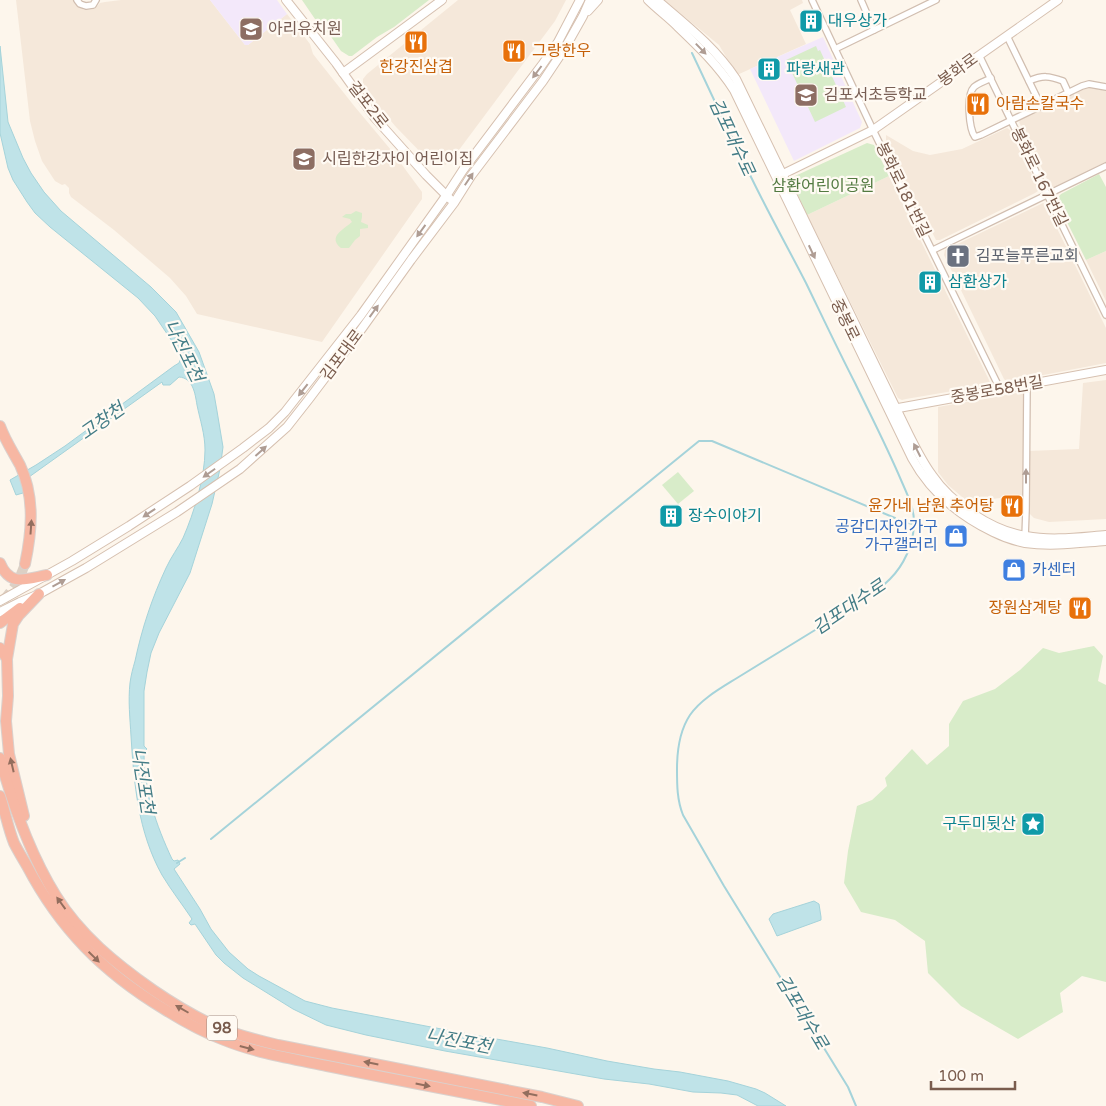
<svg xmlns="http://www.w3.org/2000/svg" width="1106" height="1106" viewBox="0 0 1106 1106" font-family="'Varela Round','Noto Sans KR',sans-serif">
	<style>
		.residential { fill: #f5e8da }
		.education { fill: #f3e8fa }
		.green { fill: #d8ecc9 }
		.water { fill: #bfe3e8; stroke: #a5d3da }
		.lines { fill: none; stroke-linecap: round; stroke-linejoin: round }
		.stream { stroke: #a5d3da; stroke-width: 2 }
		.highway-tunnel { stroke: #dcd0c4; stroke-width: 10; stroke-dasharray: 10 5; stroke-linecap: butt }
		.street-casing { stroke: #d1beb0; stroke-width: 8 }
		.secondary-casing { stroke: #d6c0b0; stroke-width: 10 }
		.highway-casing { stroke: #dad1cd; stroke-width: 12 }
		.street { stroke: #fff; stroke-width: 5.5 }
		.secondary { stroke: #fff; stroke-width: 8 }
		.highway { stroke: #f7b7a3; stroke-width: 10 }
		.oneway { fill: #af9d94 }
		.oneway2 { fill: #936e5e }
		.labels { text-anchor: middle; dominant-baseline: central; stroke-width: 4.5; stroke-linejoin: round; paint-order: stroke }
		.shield { fill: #fffaf3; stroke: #a28b7f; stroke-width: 1 }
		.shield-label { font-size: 15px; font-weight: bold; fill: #7a5c4d }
		.culture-label { font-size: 16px; fill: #0d838f; stroke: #fffaf3; text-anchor: start }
		.education-label { font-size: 16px; fill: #785e54; stroke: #fffaf3; text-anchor: start }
		.food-label { font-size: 16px; fill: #c56008; stroke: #fffaf3; text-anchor: start }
		.street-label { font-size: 16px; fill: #7a5c4d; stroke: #fffaf3 }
		.park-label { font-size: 16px; fill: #537a41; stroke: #fffaf3 }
		.worship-label { font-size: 16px; fill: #5b616d; stroke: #fffaf3; text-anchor: start }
		.shop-label { font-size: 16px; fill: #366cbe; stroke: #fffaf3; text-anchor: end }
		.water-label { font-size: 18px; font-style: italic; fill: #437c86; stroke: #fffaf3 }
	</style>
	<rect width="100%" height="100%" fill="#fdf6ec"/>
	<g class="residential">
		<path d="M16,0H75L77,4L80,7L84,10H89L94,9L100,3L105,2L121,0H210L245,45H248L287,14L310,44L313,54L355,107L391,150L422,192V199L322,342L197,314L186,296L170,278L114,230L71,197L69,193V188L65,184L62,185L55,181L42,161L35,141L30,121Z"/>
		<path d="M458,0H566L555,21L450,162L443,166H437L431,163L396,127L365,90L363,85V79L367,74Z"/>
		<path d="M664,0H802L803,3L790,10L806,44L737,75L719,45Z"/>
		<path d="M1086,88H1093L1106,91V162L1055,187H1051L1019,122L1021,119Z"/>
		<path d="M1007,128L1010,130L1038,187V191L1035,193L940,240H936L891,152L886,140V135L913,151L930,155L962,149Z"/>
		<path d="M889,176L990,382L988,385L906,399L902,400L898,398L807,215Z"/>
		<path d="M1043,203L1045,204L1106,328V363L1007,382L1004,379L944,255L945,250Z"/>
		<path d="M1106,251V301L1086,260Z"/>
		<path d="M1106,380V519L1049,522L1034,518L1028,512V451L1079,449L1083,383Z"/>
		<path d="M1022,392L1023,393V495L968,502L948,485L938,472V407Z"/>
	</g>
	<g class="education">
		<path d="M210,0H277L287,14L248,45H245Z"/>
		<path d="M823,37L862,122L860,128L794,161L750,69Z"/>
	</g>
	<g class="green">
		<path d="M302,0H429L394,27L377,37L356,53L352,56H349L341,51L325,28L315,19Z"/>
		<path d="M816,46L818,51L820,50L846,107L815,122L786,60Z"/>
		<path d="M867,143L874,145L889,176L807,215L793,185L795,176Z"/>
		<path d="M1099,174L1106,187V251L1086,260L1060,208C1058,203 1056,199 1061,194Z"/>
		<path d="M356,211L362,213V217L361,222L368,225V228L360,229V236L355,240L349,248H341C327,237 344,229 352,222L350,219L342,217L346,214H351Z"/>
		<path d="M678,472L694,491L678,504L662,485Z"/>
		<path d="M1094,646L1103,656L1098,681L1106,685V982L1082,976L1060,993L1063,1012L1018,1039L961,1006L928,973L925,941L895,920L861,912L844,883L848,851L857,806L872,800L887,786L885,778L912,749L927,765L949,746V724L963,701L995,689L1020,670L1043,648L1059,653Z"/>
	</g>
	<g class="water">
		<path d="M0,46L8,122L23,158L31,173L44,192L61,211L151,287L176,312L199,352L214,394L217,411L223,447L220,469L212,504L190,573L159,633L151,653L147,672L144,691V746L147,749L144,752C144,790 156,825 172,859L174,861L178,860L180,864L174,869L200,909L211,929L229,952L248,969L259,976L305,1001L332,1008L457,1032L547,1048L607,1061L654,1069L680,1072L728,1081L756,1089L765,1093L786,1106H758L737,1095L721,1093L693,1092L649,1084L604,1079L445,1051L366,1035L326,1025L293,1009L243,978L224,963L216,955L195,924L191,925L189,923L192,919C182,904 171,890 162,875C138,832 134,784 131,736C130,718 128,701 130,683C131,675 133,668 135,661C142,628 152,598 166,568C171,557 178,548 183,538C194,513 205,477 205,450C205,434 200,420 197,405C195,393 193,378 179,377L170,385H163L162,382L29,477L23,493L16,495L10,480L36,465L65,446L174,366L179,363L181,358L180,353L155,316L138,298L50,227L35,213L27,202L13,180L8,168L0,133Z"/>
		<path d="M814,901L819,904L821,917V920L777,936L769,919L773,914Z"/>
	</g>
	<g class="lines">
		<g class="stream">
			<path d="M692,53C712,95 731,137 752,179C769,214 788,248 806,283C822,316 838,350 855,383C871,416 887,447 901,480C907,494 915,509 914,525C913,545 904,565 890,579C874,595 852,607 833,619C801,639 769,658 737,678C721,688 701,699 690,715C680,730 677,751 677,769C677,785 677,800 683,815L724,886L848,1087L856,1106"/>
			<path d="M908,523L914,524"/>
			<path d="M211,839L699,441H712L895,518"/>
			<path d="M177,863L185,858"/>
		</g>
		<path class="highway-tunnel" d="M4,600L18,582L25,564"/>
		<g class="street-casing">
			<g id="street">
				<path d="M77,0L80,4L86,6L93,5L96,0"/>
				<path d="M812,0L873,130L1000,389"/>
				<path d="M861,0L874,30"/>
				<path d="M1007,36L1041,106"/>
				<path d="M835,49L936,0"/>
				<path d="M979,55L1106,315"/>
				<path d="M991,78C986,81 978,83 974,87C966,95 969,129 975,137L981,135L1082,86L1089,84L1106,87"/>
				<path d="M1029,81C1043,75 1049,76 1063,81L1068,92"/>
				<path d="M933,250L1106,166"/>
				<path d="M1025,538L1026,510L1027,385"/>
			</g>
		</g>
		<g class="secondary-casing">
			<g id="secondary">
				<path d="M286,0L336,63L375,118L426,175L450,199"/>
				<path d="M648,0C657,9 668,17 677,26C698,46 718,65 734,90L912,458C930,491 958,515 993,532C1003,537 1014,541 1025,543C1052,547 1079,543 1106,541"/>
				<path d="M657,0C685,24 715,47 736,79L909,435C916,449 923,463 932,475C951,503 992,531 1026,536C1052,541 1080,537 1106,535"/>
				<path d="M588,11L598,0"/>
				<path d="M343,73L442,0"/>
				<path d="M779,176L873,130L1058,0"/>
				<path d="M893,409L1106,370"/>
				<path d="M0,601L72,561L129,526L190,486L243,448L269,428L285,412L361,315L448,193L463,170L542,65L558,42L580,0"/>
				<path d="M0,612L20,602L39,594L86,568L177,512L240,469L287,427L309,399L358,334L411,260L454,203L471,176L543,81L565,48L583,16L590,0"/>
			</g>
		</g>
		<g class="highway-casing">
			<g id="highway">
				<path d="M0,426C5,440 13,452 20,465C35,497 32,531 25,564"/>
				<path d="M0,563C10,587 26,579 47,575"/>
				<path d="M0,623L20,608"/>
				<path d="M0,648L7,659L8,696L6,721L9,754L24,816"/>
				<path d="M7,659L13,624L19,615L39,594"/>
				<path d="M0,758C13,806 30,854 56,896C80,935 116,964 153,990C172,1003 192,1015 213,1025C233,1034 256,1040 278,1045L542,1097L578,1106"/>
				<path d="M0,796C5,811 8,828 14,843C18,851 23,859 27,866C60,929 103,972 164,1009C183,1021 203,1032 224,1040C256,1053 293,1059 327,1066C395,1080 463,1092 531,1106"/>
			</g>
		</g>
		<use href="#street" class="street"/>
		<use href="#secondary" class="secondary"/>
		<use href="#highway" class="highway"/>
	</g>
	<defs><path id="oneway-solid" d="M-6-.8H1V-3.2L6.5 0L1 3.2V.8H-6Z" transform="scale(1.25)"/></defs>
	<g class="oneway">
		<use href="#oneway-solid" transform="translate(701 49) rotate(46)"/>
		<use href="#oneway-solid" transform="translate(537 72) rotate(127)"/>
		<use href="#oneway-solid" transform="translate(469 179) rotate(-56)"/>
		<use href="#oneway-solid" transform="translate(421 231) rotate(126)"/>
		<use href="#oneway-solid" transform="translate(812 252) rotate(65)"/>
		<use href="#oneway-solid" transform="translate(374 311) rotate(-54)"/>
		<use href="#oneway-solid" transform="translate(303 390) rotate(128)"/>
		<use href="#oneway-solid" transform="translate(917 450) rotate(-117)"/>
		<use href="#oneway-solid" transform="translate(261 451) rotate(-42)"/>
		<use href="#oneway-solid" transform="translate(209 473) rotate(145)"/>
		<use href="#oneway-solid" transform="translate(1026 476) rotate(-90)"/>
		<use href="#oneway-solid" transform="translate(149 513) rotate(146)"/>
		<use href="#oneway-solid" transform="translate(59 583) rotate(-29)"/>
	</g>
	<g class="oneway2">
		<use href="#oneway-solid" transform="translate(31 527) rotate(-86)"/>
		<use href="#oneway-solid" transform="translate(12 765) rotate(-103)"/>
		<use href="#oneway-solid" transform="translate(61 903) rotate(-126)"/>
		<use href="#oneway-solid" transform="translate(94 957) rotate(44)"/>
		<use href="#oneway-solid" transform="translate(182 1009) rotate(-150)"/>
		<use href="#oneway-solid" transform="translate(247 1048) rotate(15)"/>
		<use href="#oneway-solid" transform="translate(371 1063) rotate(-169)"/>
		<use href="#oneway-solid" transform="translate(423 1085) rotate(11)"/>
		<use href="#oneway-solid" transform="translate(530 1094) rotate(-169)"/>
	</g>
	<defs>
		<g id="building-square" transform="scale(1.25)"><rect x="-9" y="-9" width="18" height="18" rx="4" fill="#0f9aa8" stroke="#fffaf3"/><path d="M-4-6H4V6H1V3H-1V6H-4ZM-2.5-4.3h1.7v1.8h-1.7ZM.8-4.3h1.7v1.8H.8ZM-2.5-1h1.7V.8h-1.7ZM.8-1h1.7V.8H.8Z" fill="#fff"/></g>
		<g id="school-square" transform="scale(1.25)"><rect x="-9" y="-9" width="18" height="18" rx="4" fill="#8d6e63" stroke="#fffaf3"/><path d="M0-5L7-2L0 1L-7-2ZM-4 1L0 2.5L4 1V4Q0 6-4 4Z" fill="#fff"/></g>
		<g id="restaurant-square" transform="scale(1.25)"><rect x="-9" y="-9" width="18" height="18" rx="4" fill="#e8710a" stroke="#fffaf3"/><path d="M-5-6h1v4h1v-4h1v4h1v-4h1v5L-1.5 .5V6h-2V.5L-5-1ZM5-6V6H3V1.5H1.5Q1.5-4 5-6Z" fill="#fff"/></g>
		<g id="church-square" transform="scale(1.25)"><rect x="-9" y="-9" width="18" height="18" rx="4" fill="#6b7280" stroke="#fffaf3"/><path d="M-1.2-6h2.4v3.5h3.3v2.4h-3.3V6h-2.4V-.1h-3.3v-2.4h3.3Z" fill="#fff"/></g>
		<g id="shop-square" transform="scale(1.25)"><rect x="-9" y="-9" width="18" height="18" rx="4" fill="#3f7fe0" stroke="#fffaf3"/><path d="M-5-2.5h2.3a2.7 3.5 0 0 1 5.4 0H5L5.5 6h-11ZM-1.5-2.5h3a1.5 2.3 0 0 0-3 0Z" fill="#fff"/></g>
		<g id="sight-square" transform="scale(1.25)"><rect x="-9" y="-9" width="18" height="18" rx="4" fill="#0f9aa8" stroke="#fffaf3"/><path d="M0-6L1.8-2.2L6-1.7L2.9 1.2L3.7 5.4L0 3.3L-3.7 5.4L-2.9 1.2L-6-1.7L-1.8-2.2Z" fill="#fff"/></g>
	</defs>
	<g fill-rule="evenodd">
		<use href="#building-square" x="811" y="21"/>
		<use href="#school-square" x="251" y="29"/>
		<use href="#restaurant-square" x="416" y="42"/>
		<use href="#restaurant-square" x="514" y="51"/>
		<use href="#building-square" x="769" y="69"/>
		<use href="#school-square" x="806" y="95"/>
		<use href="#restaurant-square" x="978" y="104"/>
		<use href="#school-square" x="304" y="159"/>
		<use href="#church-square" x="958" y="256"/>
		<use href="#building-square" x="930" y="282"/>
		<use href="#restaurant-square" x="1012" y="506"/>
		<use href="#building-square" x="671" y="516"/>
		<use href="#shop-square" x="956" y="536"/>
		<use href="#shop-square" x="1014" y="570"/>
		<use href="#restaurant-square" x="1080" y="608"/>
		<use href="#sight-square" x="1033" y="824"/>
	</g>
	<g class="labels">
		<rect class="shield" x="207" y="1015.5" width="30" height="25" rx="4"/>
		<g class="shield-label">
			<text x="222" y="1028">98</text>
		</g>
		<g class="culture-label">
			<text x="828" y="21">대우상가</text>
			<text x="786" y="69">파랑새관</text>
			<text x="948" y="282">삼환상가</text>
			<text x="688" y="516">장수이야기</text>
			<text x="1016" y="824" text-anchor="end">구두미뒷산</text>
		</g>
		<g class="education-label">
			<text x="268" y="29">아리유치원</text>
			<text x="824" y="95">김포서초등학교</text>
			<text x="322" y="159">시립한강자이 어린이집</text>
		</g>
		<g class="food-label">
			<text x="532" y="51">그랑한우</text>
			<text x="416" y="67" text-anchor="middle">한강진삼겹</text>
			<text x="996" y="104">아람손칼국수</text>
			<text x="994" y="506" text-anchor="end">윤가네 남원 추어탕</text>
			<text x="1062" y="608" text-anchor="end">장원삼계탕</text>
		</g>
		<g class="street-label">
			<text transform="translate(958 70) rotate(-36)">봉화로</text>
			<text transform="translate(368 105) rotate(52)">걸포2로</text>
			<text transform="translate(1039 177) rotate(64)">봉화로 167번길</text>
			<text transform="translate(903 190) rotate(64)">봉화로181번길</text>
			<text transform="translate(845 320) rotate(64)">중봉로</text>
			<text transform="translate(342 355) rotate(-53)">김포대로</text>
			<text transform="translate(997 390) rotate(-10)">중봉로58번길</text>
		</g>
		<g class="park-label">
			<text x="823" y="186">삼환어린이공원</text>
		</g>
		<g class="worship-label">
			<text x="976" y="256">김포늘푸른교회</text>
		</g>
		<g class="shop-label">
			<text x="938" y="527">공감디자인가구<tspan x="938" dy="18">가구갤러리</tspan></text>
			<text x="1032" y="570" text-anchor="start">카센터</text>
		</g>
		<g class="water-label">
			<text transform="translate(732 137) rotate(65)">김포대수로</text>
			<text transform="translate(184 351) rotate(64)">나진포천</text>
			<text transform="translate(102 421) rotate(-35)">고창천</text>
			<text transform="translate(849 607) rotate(-34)">김포대수로</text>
			<text transform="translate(143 781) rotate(81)">나진포천</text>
			<text transform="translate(802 1012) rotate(59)">김포대수로</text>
			<text transform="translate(459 1041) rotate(11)">나진포천</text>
		</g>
	</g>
	<path d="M931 1081v8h84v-8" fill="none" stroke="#7a5c4d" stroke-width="2.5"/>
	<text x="938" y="1081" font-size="15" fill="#7a5c4d" stroke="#fffaf3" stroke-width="4" paint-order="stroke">100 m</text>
</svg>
